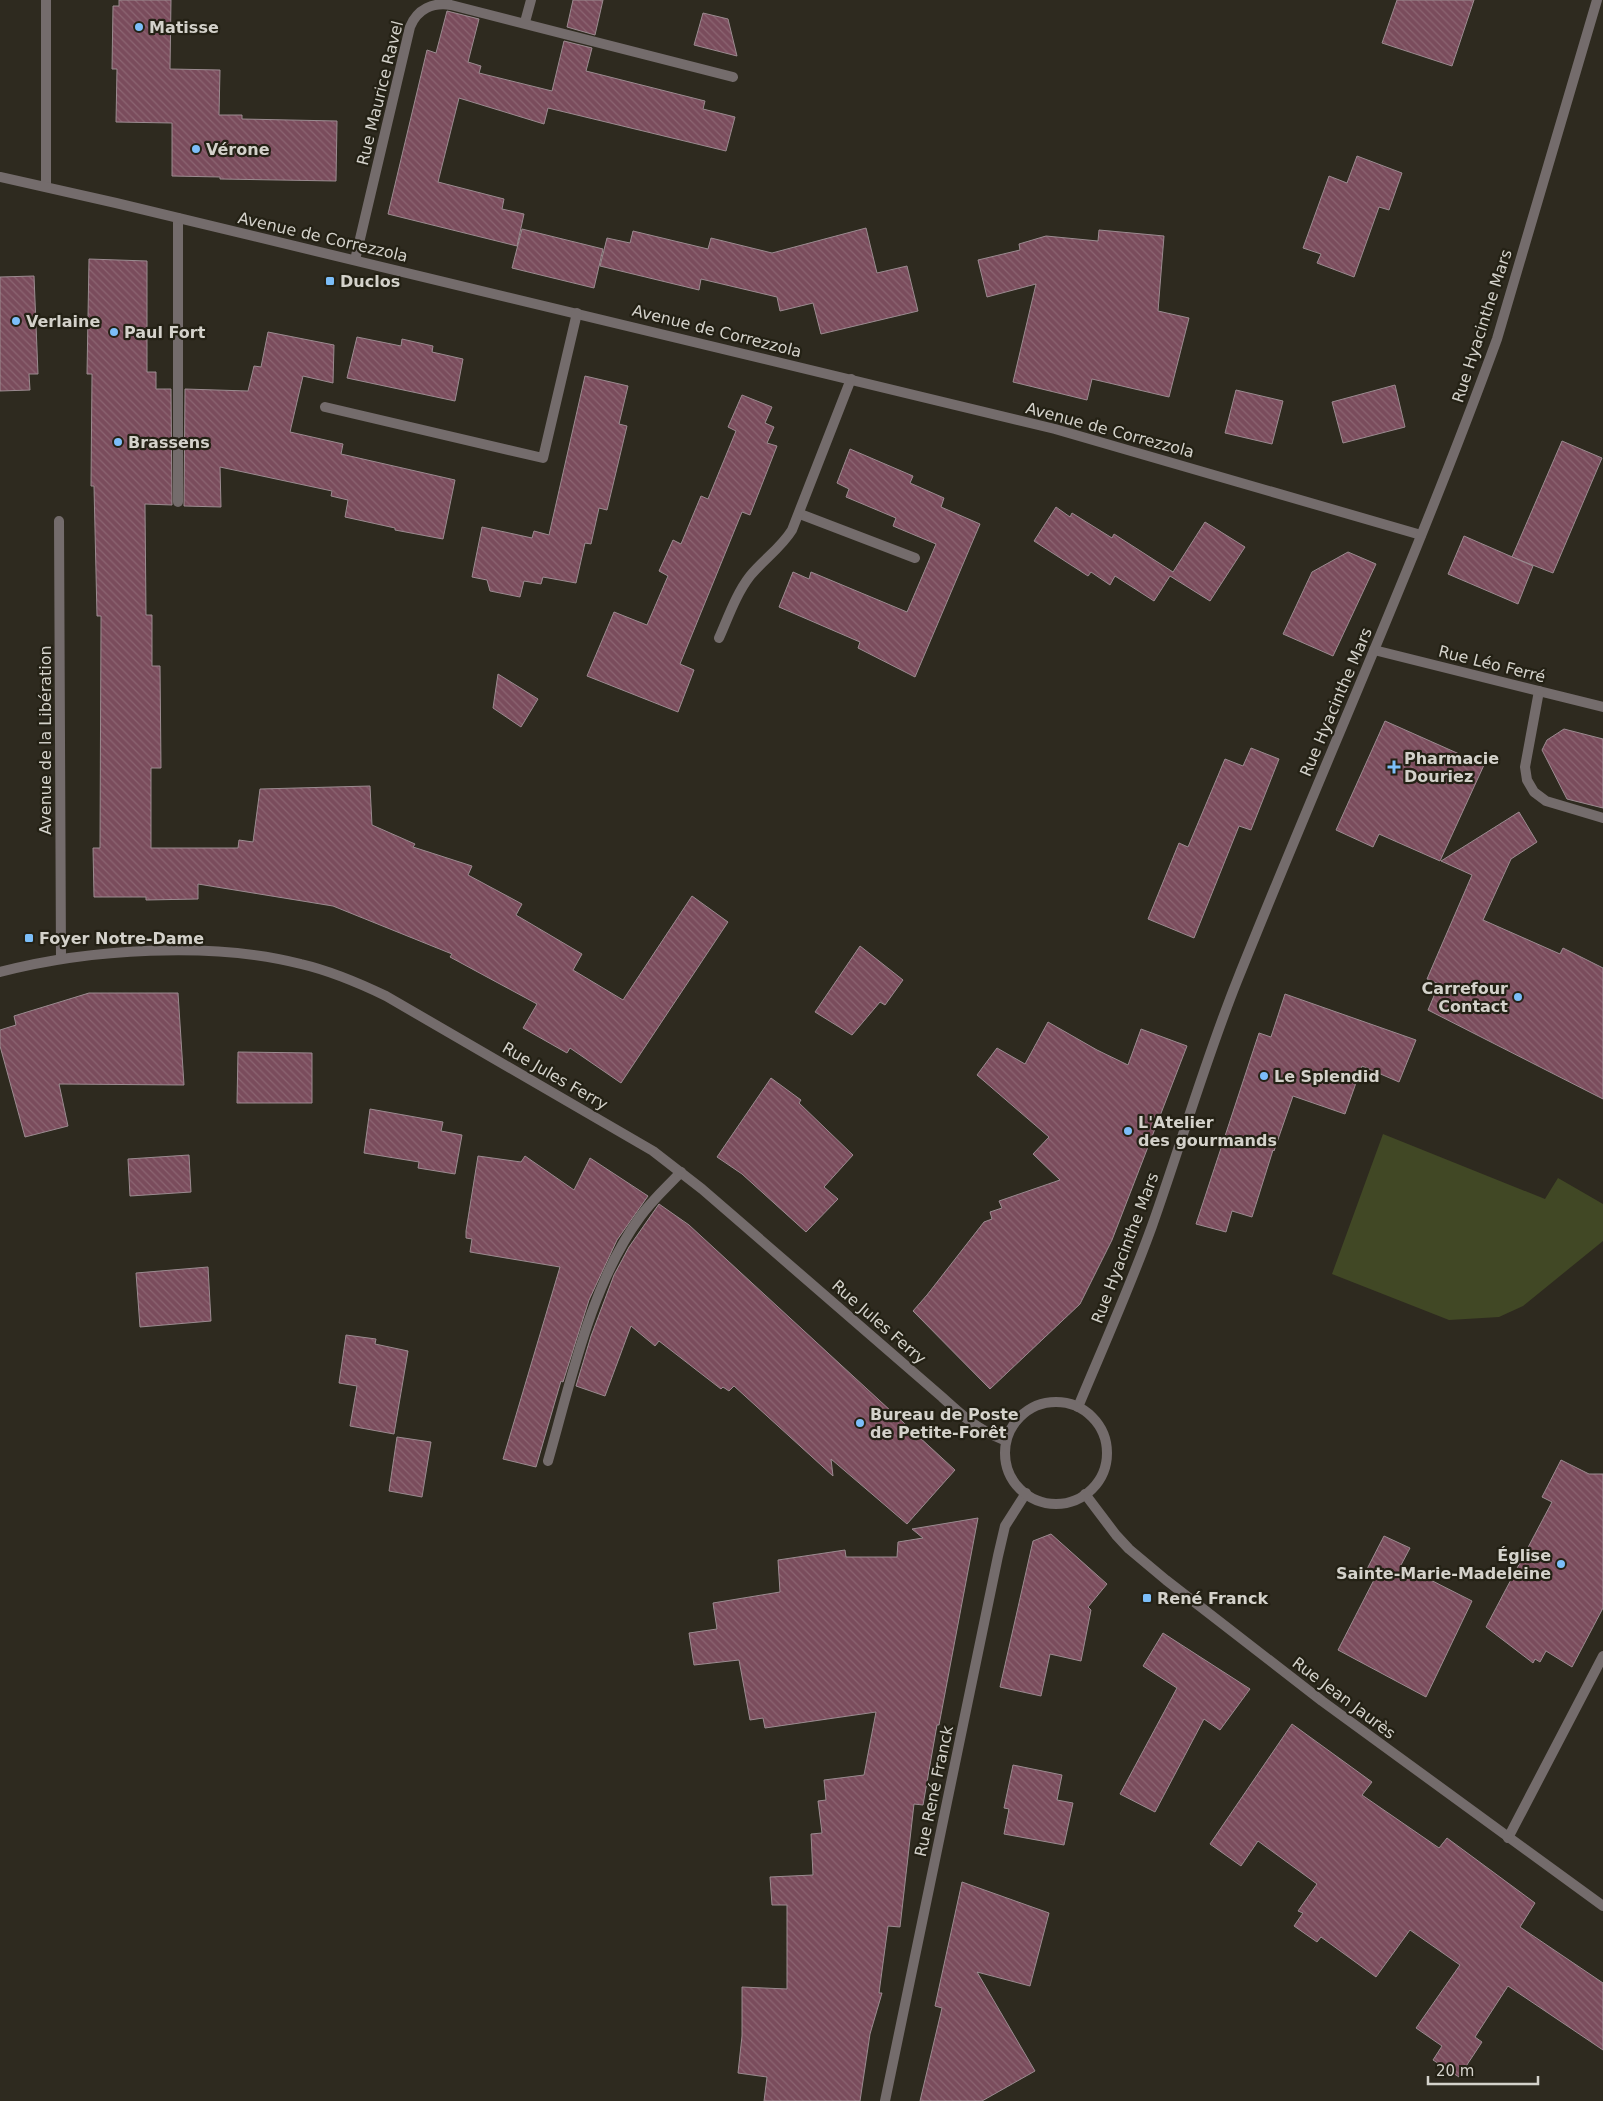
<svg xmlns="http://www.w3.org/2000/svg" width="1603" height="2101" viewBox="0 0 1603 2101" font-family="'DejaVu Sans',sans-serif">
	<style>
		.green { fill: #414825 }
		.building { fill: url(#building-back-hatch); stroke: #9b8b90 }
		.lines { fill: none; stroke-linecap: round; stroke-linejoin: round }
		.service { stroke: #746c6c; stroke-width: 10 }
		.minor { stroke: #746c6c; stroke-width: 10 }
		.tertiary { stroke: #746c6c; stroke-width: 10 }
		.poi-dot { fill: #7cbef9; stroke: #242115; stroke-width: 2 }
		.labels { text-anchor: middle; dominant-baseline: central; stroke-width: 4.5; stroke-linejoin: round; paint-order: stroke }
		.poi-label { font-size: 16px; font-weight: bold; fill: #d4d2cb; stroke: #242115; text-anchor: start }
		.street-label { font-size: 16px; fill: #d4d2cb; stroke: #242115 }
	</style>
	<defs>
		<pattern id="building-back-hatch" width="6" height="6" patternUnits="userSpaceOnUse" patternTransform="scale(1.25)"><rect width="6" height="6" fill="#7a4c5c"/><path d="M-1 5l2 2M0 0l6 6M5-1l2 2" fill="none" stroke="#8c6572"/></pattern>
	</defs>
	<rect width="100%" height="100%" fill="#2e2a1f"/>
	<path class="green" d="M1383,1134L1545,1199L1558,1178L1603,1204V1241L1523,1306L1499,1317L1449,1320L1332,1274Z"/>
	<g class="building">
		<path d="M119,0H171L170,69L220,70L219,115H242V119L337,121L336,181L220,179V177L172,176V123L116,122L117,69H112L113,6H119Z"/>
		<path d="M573,0H603L595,35L567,27Z"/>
		<path d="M1397,0H1474L1452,66L1382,43Z"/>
		<path d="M447,11L479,19L468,62L481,66L479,73L552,91L564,41L592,48L586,71L705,101L703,109L735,117L726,151L548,108L544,124L459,98L438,182L504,199L502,209L524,214L517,246L388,214L427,50L436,53Z"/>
		<path d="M703,13L728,19L737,56L694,45Z"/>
		<path d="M1357,156L1402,173L1389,210L1379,207L1354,277L1317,263L1321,254L1303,248L1329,176L1347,183Z"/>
		<path d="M866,228L877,273L907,266L918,311L821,334L813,303L780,311L777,297L701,279L699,290L600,266L607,238L630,243L633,231L708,249L711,238L772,253Z"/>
		<path d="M522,229L603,249L594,288L512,268Z"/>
		<path d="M1099,230L1164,236L1158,311L1189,318L1169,397L1092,379L1087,400L1013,382L1036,284L987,297L978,260L1020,250L1019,244L1046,236L1098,241Z"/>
		<path d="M89,259L147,261V372H156V389H171L172,505L145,504L146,615H152V666H160L161,768H151V848H238L239,840L253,842L260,789L370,786L372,825L415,844L413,847L472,866L468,875L522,904L516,915L582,954L573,970L623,1000L692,896L728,922L621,1083L570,1048L567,1053L523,1028L537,1004L450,957L452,954L333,906L198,884V899L146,900V897H94L93,848H100L101,616H97L94,486H91L92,374H87Z"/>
		<path d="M34,276L38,374H29L30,390L0,391V277Z"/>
		<path d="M268,332L334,345L333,383L303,376L290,432L343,444L341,454L455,480L443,539L395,530V528L345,517L348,500L331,496L332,491L220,467L221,507L184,506L185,389L248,391L254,366L261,367Z"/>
		<path d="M357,337L401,346L402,339L433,346L432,352L463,359L455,401L347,378Z"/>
		<path d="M585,376L628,386L619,424L627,426L607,510L599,508L591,544L585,543L576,583L543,577L541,584L524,581L520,597L490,591L487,580L472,577L482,527L532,538L534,531L549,535Z"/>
		<path d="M1395,385L1405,427L1343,443L1332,402Z"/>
		<path d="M1236,390L1283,401L1272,444L1225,433Z"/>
		<path d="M742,395L772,407L765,423L774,427L767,443L777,446L750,515L742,512L680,664L694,670L678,712L587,676L614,612L647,625L668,576L659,571L673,540L681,544L701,496L708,499L736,431L728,427Z"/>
		<path d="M1562,441L1602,458L1553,573L1512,557Z"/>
		<path d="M850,449L913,476L910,483L944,498L941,507L980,524L915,677L858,648L860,642L779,607L793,572L809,579L811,572L907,612L936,544L893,526L896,518L846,497L849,489L837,483Z"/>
		<path d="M1056,507L1070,517L1072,513L1112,538L1114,534L1173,572L1205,522L1245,547L1210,601L1170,576L1154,601L1115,576L1110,585L1091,572L1088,576L1034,541Z"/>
		<path d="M1464,536L1533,566L1518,604L1448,574Z"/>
		<path d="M1348,552L1376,564L1333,656L1283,634L1312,572Z"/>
		<path d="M498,674L538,699L521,727L493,708Z"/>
		<path d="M1385,721L1484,765L1440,861L1379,834L1373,847L1336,830Z"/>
		<path d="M1564,729L1603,739V808L1567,799L1542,750L1547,740Z"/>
		<path d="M1251,748L1279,759L1251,830L1239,826L1194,938L1148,919L1179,843L1188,847L1225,759L1243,766Z"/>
		<path d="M1519,812L1537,842L1511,859L1483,920L1560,954L1563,948L1603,968V1099L1428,1010L1439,984L1427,979L1472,875L1441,861Z"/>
		<path d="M860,946L903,980L885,1005L880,1002L852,1035L815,1012Z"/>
		<path d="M89,993H178L184,1085L59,1084L68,1126L25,1137L0,1046V1030L16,1025L14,1016Z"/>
		<path d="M1285,994L1416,1040L1399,1082L1362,1066L1345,1114L1293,1096L1274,1151L1273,1150L1252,1217L1232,1211L1226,1232L1196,1224L1259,1033L1271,1037Z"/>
		<path d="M1048,1022L1097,1050L1128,1065L1141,1029L1187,1046L1112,1240L1080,1304L990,1389L913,1311L927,1295L984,1222L992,1219L990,1212L1002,1208L999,1201L1060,1180L1033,1154L1049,1137L977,1075L997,1048L1025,1064Z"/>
		<path d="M238,1052L312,1053V1103H237Z"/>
		<path d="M771,1078L801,1100L799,1103L853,1155L824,1187L838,1199L806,1232L742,1174L717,1157Z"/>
		<path d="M370,1109L443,1122L441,1131L462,1135L455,1174L418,1168L419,1162L364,1153Z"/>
		<path d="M189,1155L191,1192L130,1196L128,1159Z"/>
		<path d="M478,1156L521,1162L525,1156L574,1190L590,1158L648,1196L617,1240L589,1300L563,1382L561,1381L536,1467L503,1459L560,1267L470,1252L472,1239L466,1238V1231Z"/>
		<path d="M659,1204L689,1225L955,1470L907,1524L831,1459L833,1476L734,1386L729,1391L723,1387L721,1389L659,1341L655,1346L631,1326L605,1396L576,1386L591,1336L614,1275L629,1247Z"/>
		<path d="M208,1267L211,1321L140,1327L136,1273Z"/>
		<path d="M346,1335L376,1339L375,1344L408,1351L394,1434L350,1426L357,1386L339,1383Z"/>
		<path d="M397,1437L431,1442L422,1497L389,1491Z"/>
		<path d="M1561,1460L1589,1474H1603V1608L1572,1667L1546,1651L1540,1662L1535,1659L1533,1663L1486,1627L1552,1502L1542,1497Z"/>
		<path d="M978,1518L939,1725H937L923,1805L914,1804L900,1927L888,1926L879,1993H882L870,2034L860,2101H764L767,2077L738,2073L742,2036V1987L787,1989V1905H772L770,1877L813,1875L811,1834L822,1833L818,1801L826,1800L824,1780L864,1775L876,1712L765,1728L763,1718L750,1720L739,1660L694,1665L689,1633L717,1629L713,1603L780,1592L778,1560L845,1550L846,1557H897L898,1542L923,1538L912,1529Z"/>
		<path d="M1051,1534L1107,1584L1088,1607L1091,1610L1081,1661L1050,1654L1041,1696L1000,1687L1033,1541Z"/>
		<path d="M1384,1536L1410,1548L1401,1565L1472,1601L1426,1697L1338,1650L1377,1574L1367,1569Z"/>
		<path d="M1163,1633L1250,1689L1220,1730L1204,1719L1155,1812L1120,1794L1177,1688L1143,1666Z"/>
		<path d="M1292,1724L1372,1782L1362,1795L1439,1848L1447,1838L1535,1903L1520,1927L1603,1983V2050L1508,1986L1475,2037L1482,2042L1459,2077L1433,2060L1442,2046L1416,2028L1460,1965L1410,1930L1376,1977L1321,1937L1317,1942L1294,1926L1303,1913L1298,1911L1317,1884L1258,1841L1241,1866L1210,1844Z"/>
		<path d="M1013,1765L1062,1775L1057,1800L1073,1803L1064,1845L1004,1834L1009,1809L1004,1808Z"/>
		<path d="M962,1882L1049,1913L1030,1986L977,1972L1035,2071L982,2101H920L942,2008L935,2006Z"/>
	</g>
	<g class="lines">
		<g class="service">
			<path d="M178,218V502"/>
			<path d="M1539,691L1525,767L1527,780L1534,792L1546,801L1603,818"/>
			<path d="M548,1461C571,1381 591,1284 640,1217C652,1200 667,1187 681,1172"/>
			<path d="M1508,1838L1603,1656"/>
		</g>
		<g class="minor">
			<path d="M46,0V186"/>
			<path d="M525,22L531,0"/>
			<path d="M0,177L116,203L1055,429L1421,535"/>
			<path d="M355,260L410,27C417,9 433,2 451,5L733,77"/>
			<path d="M325,407L543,458L577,313"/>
			<path d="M800,514L915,558"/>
			<path d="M59,521L61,959"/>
			<path d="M719,638C728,618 736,594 750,576C763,560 781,548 792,530L851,379"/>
			<path d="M1374,650L1603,707"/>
			<path d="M0,972C88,949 212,941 301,964C331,971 359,983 386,996L653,1151L702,1189L942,1397C965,1418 977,1429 1006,1441"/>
			<path d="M1078,1407C1103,1347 1130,1287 1152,1226C1181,1144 1205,1061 1237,981C1323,766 1418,556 1497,339L1597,0"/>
			<path d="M1085,1494L1116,1535L1129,1549L1166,1580L1322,1701L1603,1906"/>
			<path d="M885,2101L998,1556L1005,1526L1026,1493"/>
		</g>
		<circle class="tertiary" cx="1056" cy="1453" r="51"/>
	</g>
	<g class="poi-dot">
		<circle cx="139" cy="27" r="5"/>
		<circle cx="196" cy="149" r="5"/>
		<rect x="325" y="276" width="10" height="10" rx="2.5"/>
		<circle cx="16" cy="321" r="5"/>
		<circle cx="114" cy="332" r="5"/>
		<circle cx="118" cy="442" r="5"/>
		<path d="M1391.5 759.5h5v5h5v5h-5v5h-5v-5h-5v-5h5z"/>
		<rect x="24" y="933" width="10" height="10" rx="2.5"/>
		<circle cx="1518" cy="997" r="5"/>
		<circle cx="1264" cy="1076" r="5"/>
		<circle cx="1128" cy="1131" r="5"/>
		<circle cx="860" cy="1423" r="5"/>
		<circle cx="1561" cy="1564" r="5"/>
		<rect x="1142" y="1593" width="10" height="10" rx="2.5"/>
	</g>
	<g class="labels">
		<g class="poi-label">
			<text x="149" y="27">Matisse</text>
			<text x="206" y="149">Vérone</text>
			<text x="340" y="281">Duclos</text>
			<text x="26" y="321">Verlaine</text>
			<text x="124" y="332">Paul Fort</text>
			<text x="128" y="442">Brassens</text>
			<text x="1404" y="758">Pharmacie<tspan x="1404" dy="18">Douriez</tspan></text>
			<text x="39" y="938">Foyer Notre-Dame</text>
			<text x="1508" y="988" text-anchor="end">Carrefour<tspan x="1508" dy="18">Contact</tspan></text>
			<text x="1274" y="1076">Le Splendid</text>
			<text x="1138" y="1122">L'Atelier<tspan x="1138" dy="18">des gourmands</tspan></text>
			<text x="870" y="1414">Bureau de Poste<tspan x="870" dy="18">de Petite-Forêt</tspan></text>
			<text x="1551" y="1555" text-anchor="end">Église<tspan x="1551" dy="18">Sainte-Marie-Madeleine</tspan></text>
			<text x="1157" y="1598">René Franck</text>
		</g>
		<g class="street-label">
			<text transform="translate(380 93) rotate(-76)">Rue Maurice Ravel</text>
			<text transform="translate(323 237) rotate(13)">Avenue de Correzzola</text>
			<text transform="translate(1482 326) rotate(-72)">Rue Hyacinthe Mars</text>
			<text transform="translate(717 331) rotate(14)">Avenue de Correzzola</text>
			<text transform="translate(1110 430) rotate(15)">Avenue de Correzzola</text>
			<text transform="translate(1492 664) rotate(14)">Rue Léo Ferré</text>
			<text transform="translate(1336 702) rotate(-67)">Rue Hyacinthe Mars</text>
			<text transform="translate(45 740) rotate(-90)">Avenue de la Libération</text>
			<text transform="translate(555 1076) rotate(30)">Rue Jules Ferry</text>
			<text transform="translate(1125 1248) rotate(-69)">Rue Hyacinthe Mars</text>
			<text transform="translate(879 1322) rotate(41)">Rue Jules Ferry</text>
			<text transform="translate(1344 1698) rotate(37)">Rue Jean Jaurès</text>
			<text transform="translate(934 1791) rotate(-78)">Rue René Franck</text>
		</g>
	</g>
	<path d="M1428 2076v8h110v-8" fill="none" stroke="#d4d2cb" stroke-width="2.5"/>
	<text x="1436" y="2076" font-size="15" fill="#d4d2cb" stroke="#242115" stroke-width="4" paint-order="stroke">20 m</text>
</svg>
